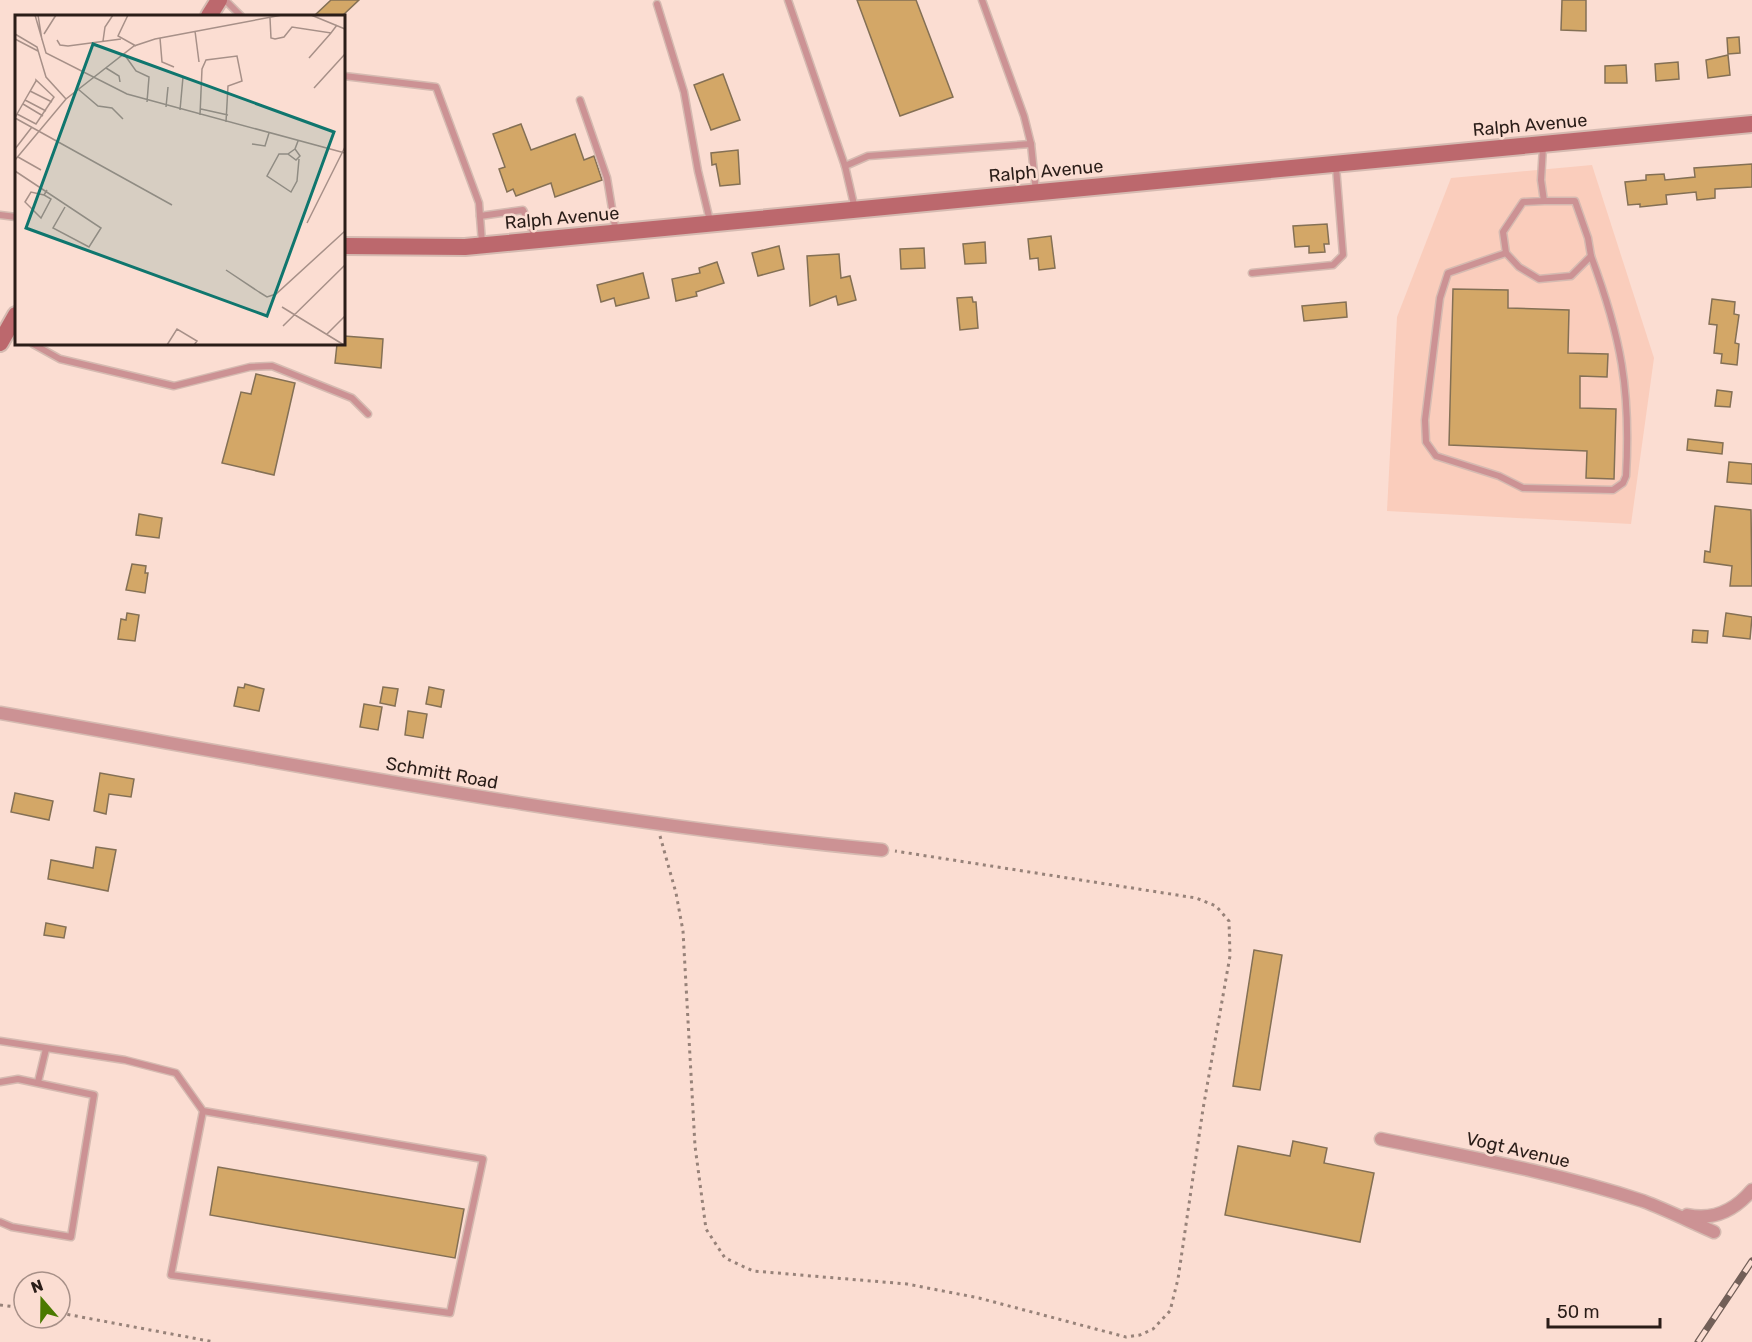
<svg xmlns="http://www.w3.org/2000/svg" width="1752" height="1342" viewBox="0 0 1752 1342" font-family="Rubik,sans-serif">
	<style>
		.built { fill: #facdbc }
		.building { fill: #d3a767; stroke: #847055; stroke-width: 1.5 }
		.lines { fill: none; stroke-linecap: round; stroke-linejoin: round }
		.lane-casing { stroke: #d5bab1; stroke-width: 9 }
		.street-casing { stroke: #d5bab1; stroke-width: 15 }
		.secondary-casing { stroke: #d5bab1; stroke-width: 20 }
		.path { stroke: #978279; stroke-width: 3; stroke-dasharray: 3 4.5; stroke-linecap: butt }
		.lane { stroke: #cc9294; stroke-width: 6 }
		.street { stroke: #cc9294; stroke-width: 12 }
		.secondary { stroke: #bc686d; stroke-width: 16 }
		.rail-casing { stroke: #725f58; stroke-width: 7 }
		.rail { stroke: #fbddd2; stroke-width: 4.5; stroke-dasharray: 14; stroke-linecap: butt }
		.labels { text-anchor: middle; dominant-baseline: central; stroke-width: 5; stroke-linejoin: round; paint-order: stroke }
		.street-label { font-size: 18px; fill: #2a1d18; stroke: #fbddd2 }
		.inset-road { fill: none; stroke: #a79088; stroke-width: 1.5 }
		.view { fill: #0f766e; fill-opacity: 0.15; stroke: #0f766e; stroke-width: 3 }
		.inset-edge { fill: none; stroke: #2a1d18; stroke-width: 3 }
	</style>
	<rect width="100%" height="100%" fill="#fbddd2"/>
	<path class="built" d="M1592,165L1654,358L1631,524L1387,511L1397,317L1451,178Z"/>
	<g class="building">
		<path d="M331,0H359L342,16H314Z"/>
		<path d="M857,0H916L953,97L900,116Z"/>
		<path d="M1562,0H1586V31L1561,30Z"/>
		<path d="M1739,37L1740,53L1728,54L1727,38Z"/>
		<path d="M1728,55L1730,75L1708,78L1706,60Z"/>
		<path d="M1678,62L1679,79L1656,81L1655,64Z"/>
		<path d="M1626,65L1627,83H1605V66Z"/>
		<path d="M723,74L740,120L711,130L694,85Z"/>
		<path d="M521,124L531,150L575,134L584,160L594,156L602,180L555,197L551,183L516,196L513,189L507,192L499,169L505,167L493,134Z"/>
		<path d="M738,150L740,184L720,186L716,164L712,165L711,153Z"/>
		<path d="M1752,164V187L1715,189V198L1697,200L1696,192L1666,195L1667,204L1640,207V204L1628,205L1625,182L1646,180V175L1664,174L1665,180L1695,177L1694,168Z"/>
		<path d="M1327,224L1329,244H1324L1325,252L1309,253V246L1295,247L1293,226Z"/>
		<path d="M1051,236L1055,268L1039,270L1038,258L1030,259L1028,239Z"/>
		<path d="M985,242L986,263L965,264L963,244Z"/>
		<path d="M779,246L784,269L758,276L752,253Z"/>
		<path d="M924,248L925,268L901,269L900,249Z"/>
		<path d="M839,254L841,278L850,276L856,300L838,305L836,296L810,306L807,256Z"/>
		<path d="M717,262L724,283L696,292L697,296L676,301L672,279L700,273L699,268Z"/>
		<path d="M643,273L649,298L616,306L614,298L601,302L597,285Z"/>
		<path d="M1453,289L1508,290V308L1569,310L1568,353L1608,354L1607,377L1580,376V408L1616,409L1614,479L1586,478L1587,451L1449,445Z"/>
		<path d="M972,297L973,302H976L978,328L960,330L957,298Z"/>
		<path d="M1712,299L1735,302L1734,314L1739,315L1735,343L1739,344L1737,365L1721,363L1722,354L1714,353L1717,325L1709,324Z"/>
		<path d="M1346,302L1347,317L1304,321L1302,306Z"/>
		<path d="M344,336L383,339L381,368L335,363L337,344H344Z"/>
		<path d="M256,374L295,383L274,475L222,463L241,392L251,394Z"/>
		<path d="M1717,390L1732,392L1730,407L1715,406Z"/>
		<path d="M1688,439L1723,443L1722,454L1687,450Z"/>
		<path d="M1729,462L1752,464V484L1727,482Z"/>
		<path d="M1715,506L1751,510L1752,586H1730L1732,566L1704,562L1705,551L1710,552Z"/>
		<path d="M139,514L162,518L159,538L136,535Z"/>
		<path d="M132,564L146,566L145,573H148L145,593L126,590Z"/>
		<path d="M127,613L139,615L135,641L118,639L121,619L126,620Z"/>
		<path d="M1726,613L1752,617L1750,639L1723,636Z"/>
		<path d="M1693,630L1708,631L1707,643L1692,642Z"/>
		<path d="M245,684L264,689L259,711L234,706L238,687L244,688Z"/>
		<path d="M383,687L398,689L395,706L380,703Z"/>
		<path d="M429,687L444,690L441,707L426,704Z"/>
		<path d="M364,704L382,707L378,730L360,727Z"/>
		<path d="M408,711L427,714L423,738L405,735Z"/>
		<path d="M100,773L134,779L131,797L109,794L106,814L94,811Z"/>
		<path d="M15,793L53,801L49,820L11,812Z"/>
		<path d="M96,847L116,850L108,891L48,879L51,860L93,868Z"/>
		<path d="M46,923L66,927L64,938L44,935Z"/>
		<path d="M1254,950L1282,955L1260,1090L1233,1086Z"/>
		<path d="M1293,1141L1327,1148L1324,1163L1374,1173L1360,1242L1225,1215L1238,1146L1290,1156Z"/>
		<path d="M218,1167L464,1209L455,1258L210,1215Z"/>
	</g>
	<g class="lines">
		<g class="lane-casing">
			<g id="lane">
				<path d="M225,0L241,16"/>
				<path d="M788,0L845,166L855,209"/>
				<path d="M982,0L1024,116L1031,144L1036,192"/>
				<path d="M657,4L684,92L698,171L710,221"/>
				<path d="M344,76L436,87L479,203L482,243"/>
				<path d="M580,100L607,178L616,233"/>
				<path d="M1543,147L1541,180L1544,201H1575L1588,238L1591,256L1571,276L1539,279L1519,267L1506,253L1503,232L1523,202L1544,201"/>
				<path d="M845,166L868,156L1031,144"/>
				<path d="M0,215L16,217"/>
				<path d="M480,216L523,210L536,238"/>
				<path d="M1506,253L1448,273L1440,298L1425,420L1426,442L1436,456L1499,476L1523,488L1613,490L1623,483L1626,476C1631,390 1621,337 1591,256"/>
				<path d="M1252,273L1333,265L1343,255L1336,167"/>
				<path d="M33,344L60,359L174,386L250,367L272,366L352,398L368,414"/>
				<path d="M0,1041L125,1060L176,1073L203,1111L483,1159L450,1313L171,1275L203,1111"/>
				<path d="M0,1082L18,1079L94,1095L71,1237L12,1227L0,1222"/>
				<path d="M38,1082L46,1049"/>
			</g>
		</g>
		<g class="street-casing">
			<g id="street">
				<path d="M0,713C293,764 585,822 882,850"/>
				<path d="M1381,1139C1469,1157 1558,1173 1643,1201C1667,1210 1691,1222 1714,1232"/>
				<path d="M1687,1215C1714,1221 1735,1210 1752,1190"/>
			</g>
		</g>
		<g class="secondary-casing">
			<g id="secondary">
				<path d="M209,16L219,0"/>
				<path d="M344,246L465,247L1752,124"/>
				<path d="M0,343L16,315"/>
			</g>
		</g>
		<g class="path">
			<path d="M660,836L676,893L683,931L695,1146L706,1229L725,1258L753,1271L907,1284L979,1298L1126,1337L1140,1335L1153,1329L1170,1311L1178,1279L1203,1109L1230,956L1229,921L1216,906L1196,898L895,851"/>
			<path d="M0,1305L24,1308"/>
			<path d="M60,1313L214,1342"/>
		</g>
		<use href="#lane" class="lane"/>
		<use href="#street" class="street"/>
		<use href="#secondary" class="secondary"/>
		<g class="rail-casing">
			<path id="rail" d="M1698,1342L1752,1261"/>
		</g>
		<use href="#rail" class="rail"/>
	</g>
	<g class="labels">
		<g class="street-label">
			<text transform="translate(1530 125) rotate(-5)">Ralph Avenue</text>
			<text transform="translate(1046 171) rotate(-5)">Ralph Avenue</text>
			<text transform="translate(562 218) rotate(-5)">Ralph Avenue</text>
			<text transform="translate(442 773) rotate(10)">Schmitt Road</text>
			<text transform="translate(1518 1150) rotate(13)">Vogt Avenue</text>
		</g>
	</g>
	<g transform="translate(15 15)">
		<rect width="330" height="330" fill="#fbddd2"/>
		<path class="inset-road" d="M20,0L31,38L112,79L330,138M23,0L27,25M113,0L103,21L121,31M296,0L330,14M255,3L256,23L260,24L269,22L277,12L316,18L322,10M180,16L184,47M0,19L22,32L31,62L51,84M29,19L41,0M145,23L147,47L159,52M0,24L23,36M42,25L45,30L53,31L106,24M88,26L90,12L98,0M109,39L121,56L134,62L132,87M294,43L316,18M91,53L104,61L105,67M299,73L330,39M63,74L83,91L97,93L108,104M15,76L37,87M10,85L31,96M8,89L28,101M151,92L153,72M186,94L213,100M165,95L168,62M185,100L187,54L191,45L222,41L227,66L213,71L211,107M0,103L157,190M0,103L2,99L10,85L21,66V65L39,82L21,109L2,99M237,129L250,131L254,118M0,134L17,112M280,134L273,139L281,145L285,141L280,134L283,126M273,139H264L252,161L276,177L282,166L284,144M3,142L26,155M0,145L51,84L119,31L140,24L267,0M0,156L86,213L74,232L38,213L50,192M29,180L16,177L10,187L26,203L36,184L29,180L32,175M292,208L330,132M211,255L244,277M244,277L252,282L261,279L330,216M267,292L329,330M268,311L330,250M312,319L330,301M152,330L162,314L182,326L179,330"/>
		<path class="view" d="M78,29L319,117L252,301L11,213Z"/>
		<rect width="330" height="330" class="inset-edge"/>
	</g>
	<g transform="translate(42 1300) rotate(340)"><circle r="28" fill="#fbddd2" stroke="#a79088" stroke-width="1.5"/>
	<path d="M0-4.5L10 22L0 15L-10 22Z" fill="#4a7900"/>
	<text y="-9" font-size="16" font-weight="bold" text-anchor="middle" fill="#2a1d18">N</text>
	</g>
	<path d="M1548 1318v9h112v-9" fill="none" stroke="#2a1d18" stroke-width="3"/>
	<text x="1557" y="1318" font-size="18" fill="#2a1d18" stroke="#fbddd2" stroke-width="4.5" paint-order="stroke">50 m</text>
</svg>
